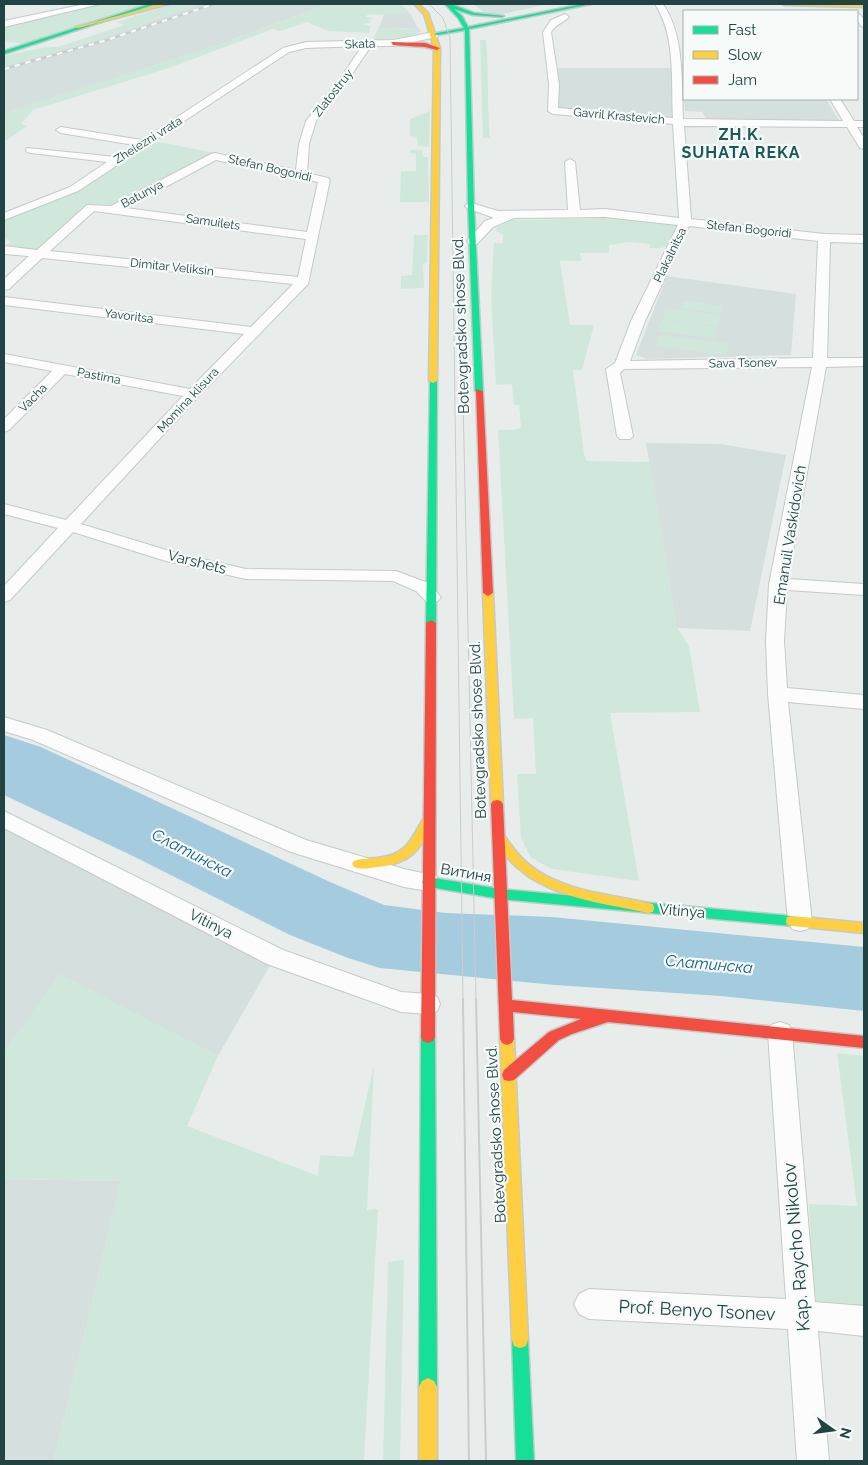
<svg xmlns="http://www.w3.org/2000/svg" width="868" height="1465" viewBox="0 0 868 1465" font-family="Raleway,sans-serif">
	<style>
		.built { fill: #d5e0de }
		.green { fill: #d0e8dc }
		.water { fill: #a5cbdf }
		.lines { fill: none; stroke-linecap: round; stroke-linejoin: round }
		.street-casing { stroke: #c4cac9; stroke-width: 2 }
		.fast-casing { stroke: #c3cbca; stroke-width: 3 }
		.slow-casing { stroke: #c3cbca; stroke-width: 3 }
		.jam-casing { stroke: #c3cbca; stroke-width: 3 }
		.street { fill: #fcfcfc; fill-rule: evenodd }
		.fast { fill: #16e098; fill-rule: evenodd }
		.slow { fill: #ffcf43; fill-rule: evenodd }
		.jam { fill: #f24e42; fill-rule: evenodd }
		.tram-far1 { stroke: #c9cdcd; stroke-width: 1 }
		.tram { stroke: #c9cdcd; stroke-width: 2 }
		.rail-casing { stroke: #c9cdcd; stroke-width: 2.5 }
		.rail { stroke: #f6fbfa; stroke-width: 2; stroke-dasharray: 5.5; stroke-linecap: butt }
		.labels { text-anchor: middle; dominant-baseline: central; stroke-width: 4.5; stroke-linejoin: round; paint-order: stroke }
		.far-street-label { font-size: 12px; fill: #214442; stroke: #f6fbfa }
		.street-label { font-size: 15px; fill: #214442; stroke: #f6fbfa }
		.far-district-label { font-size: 16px; font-weight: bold; letter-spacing: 1px; fill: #1a5957; stroke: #f6fbfa }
		.water-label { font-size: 16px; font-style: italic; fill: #135c88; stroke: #f6fbfa }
		.near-street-label { font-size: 18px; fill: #214442; stroke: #f6fbfa }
	</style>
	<rect width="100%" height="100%" fill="#e8edec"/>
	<g class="built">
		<path d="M201,4H329L221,44L4,114V66L96,40Z"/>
		<path d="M473,4H549L497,15L485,13Z"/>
		<path d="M385,13H410L418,28L378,29Z"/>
		<path d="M680,64H684V99H826L839,121L707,120L702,112L685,111Z"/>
		<path d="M552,68H674L678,121L553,111Z"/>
		<path d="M667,276L796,294L791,355L647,359L636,355Z"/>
		<path d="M646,443L721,444L786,455L750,631L677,628Z"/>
		<path d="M4,819L275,957L218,1056L59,975L4,1054Z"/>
		<path d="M4,1179L121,1181L54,1461H4Z"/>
	</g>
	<g class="green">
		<path d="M96,4H145L30,44L4,42V24Z"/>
		<path d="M174,4H201L96,40L4,66V56L46,47H58L124,25L116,22Z"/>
		<path d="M329,4H401L410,13L367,15L366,17L372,18L370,23L361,24L371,26L369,33L328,31L307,22L280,31L273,29L166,69L33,110L21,124L27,126L4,142V114L13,110L221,44Z"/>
		<path d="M418,28L422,31L415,35L376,41L373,39L378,29Z"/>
		<path d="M480,40H486C489,73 487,105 490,138H483Z"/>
		<path d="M430,111L429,147L418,146L417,137L410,136V119Z"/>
		<path d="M148,140L215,153L113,206L91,204L40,251L4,248L11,242L4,238V217L74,189Z"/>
		<path d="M410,150H422L423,157H428L429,202H400L401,171H416V154L410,153Z"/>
		<path d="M617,218L678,225C670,243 671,250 649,248L650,244L629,242L609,245V253H580L582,261H560L570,325H594L582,370H573L584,454L587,461L650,462L677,628L689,646L700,712L610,713L639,881L552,869L531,858L521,838L517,774H536L533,718L514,719L498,430H512L521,428L519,405H514L512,384L496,385L491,296L494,243H503V234L496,231L497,227L512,220Z"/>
		<path d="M414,235H428L427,263L423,264L424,288L401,289V276L412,275Z"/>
		<path d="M683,301L722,306L720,313L681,308Z"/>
		<path d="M666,308L721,315L718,326L663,319Z"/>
		<path d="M662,320L717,327L714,338L658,331Z"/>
		<path d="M660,335L729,344L726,355L657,346Z"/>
		<path d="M59,974L218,1056L187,1126L318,1176L320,1155L353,1157L374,1065L367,1210L378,1209L364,1461H54L121,1181L4,1179V1054Z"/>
		<path d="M837,1053L864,1056V1306L814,1302L809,1204L857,1206Z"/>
		<path d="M404,1260L400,1461H383L388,1262Z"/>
	</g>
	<path class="water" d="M4,735L41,747L330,882L384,905L446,913L552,917L864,947V1011L721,996L555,985L380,968L348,958L290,935L137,858L4,795Z"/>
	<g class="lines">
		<g class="street-casing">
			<g id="street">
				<path d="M85,4H100L4,27V21Z"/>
				<path d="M655,4H663C685,36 681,82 683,119L843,121L830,99H840L854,121H864V127H857L864,138V149L860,148L847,127L684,126L691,219L824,234L864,235V243L830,242L827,358H864V366L826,367L788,579L864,584V595L787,590L784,641L787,688L864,695V709L788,702L812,922L808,929L800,931L792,929L788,922L768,694L766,641L769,584L812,367L624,369L620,373L633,436L630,439H620L617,436L606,369L615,363L631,321L678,225L605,217L514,218L493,227L477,244H469L467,241L485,221L494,218L467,208L465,206L467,204H475L498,211L568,210L565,162L570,159L575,162L580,210L605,209L679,218L673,124L553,114L548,111L549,84L543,32L551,20L565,14L569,17C562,24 558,22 551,32L559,84L558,108L673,118C671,81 676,36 655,4ZM689,226L818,241L813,358L630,361L645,321Z"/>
				<path d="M857,12L864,19V27L861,26L857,20Z"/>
				<path d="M434,32L438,35L437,37L393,46H371L346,83L316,121L309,144L307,173L328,178L330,180L308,284L198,397L81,524L176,553L246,569L396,571L428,583L441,597L438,601L432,603L426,601L416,591L393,581L246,579L166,561L73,532L10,600L4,602V586L58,528L4,514V504L66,520L183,396L65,374L9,430L4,432V419L52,371L4,362V354L190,389L244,334L4,305V297L251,327L293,284L42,258L9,289L4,290V279L29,256L4,254V246L37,250L87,205L111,206L211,154L215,153L296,170L299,144L306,121L340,79L362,46L306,48L289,52L78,191L4,220V213L70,187L107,162L31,153L27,152L26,150L27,148L116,157L134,145L61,133L56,130L61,127L142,140L283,48L306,42L393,40ZM216,160L318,182L307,232L126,208ZM94,211L306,239L298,277L50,251Z"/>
				<path d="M4,717L47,730L306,840L404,869L436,876L439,882L436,888L428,891L404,887L291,852L33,740L4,731Z"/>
				<path d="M4,811L283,950L401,992L428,994L437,997L440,1004L437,1011L428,1014L401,1012L267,964L4,828Z"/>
				<path d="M780,1022L789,1025L792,1033L815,1302L864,1306V1336L818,1331L829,1461H797L788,1329L589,1319L579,1314L574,1304L579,1294L589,1289L786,1299L768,1033L771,1025Z"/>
			</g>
		</g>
		<g class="fast-casing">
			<g id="fast">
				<path d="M150,4H156L4,54V51Z"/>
				<path d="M445,4H451L474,13L504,16L502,17L473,15L454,9L462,16L468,27L583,4H591L469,29L474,206L483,391L479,393L475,391L468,206L465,30L432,36V34L464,28L458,18Z"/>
				<path d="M430,379L437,381L436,623L431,626L426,623Z"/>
				<path d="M428,877L500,889L792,916L797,917L798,921L797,925L792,926L500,899L424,886L422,882L424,878Z"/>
				<path d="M428,1031L433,1033L435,1037L437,1387L434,1393L428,1396L422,1393L419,1387L421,1037L423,1033Z"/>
				<path d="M520,1332L526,1334L528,1340L534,1461H516L512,1340L514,1334Z"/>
			</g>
		</g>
		<g class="slow-casing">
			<g id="slow">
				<path d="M162,4H169L78,28L76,27Z"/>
				<path d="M414,4H419L428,13L440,48L437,381L433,383L429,381L434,48L424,14Z"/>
				<path d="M782,4L864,5V7L784,5Z"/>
				<path d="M488,590L493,593L503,804L501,807H493L491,804L483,593Z"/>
				<path d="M427,817L431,819L433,822C421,851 409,864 377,867C369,868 361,870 354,867L352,864L354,861C361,858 369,859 377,858C406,855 410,842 423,819Z"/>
				<path d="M498,831L502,833C510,843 517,855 527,863C559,891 608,894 648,903L653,904L654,908L653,912L648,913C588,900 525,896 492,836L494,833Z"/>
				<path d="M792,916L864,923V933L792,926L787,925L786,921L787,917Z"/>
				<path d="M507,1033L512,1035L514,1039L528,1340L526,1346L520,1348L514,1346L512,1340L500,1039L502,1035Z"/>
				<path d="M428,1378L434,1381L437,1387V1461H419V1387L422,1381Z"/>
			</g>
		</g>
		<g class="jam-casing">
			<g id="jam">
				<path d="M391,42L425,43L440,48L437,50L425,47L393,45Z"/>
				<path d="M476,389L483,391L493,593L488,596L483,593Z"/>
				<path d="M431,620L436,623L435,1037L433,1041L428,1043L423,1041L421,1037L426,623Z"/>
				<path d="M497,800L501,801L503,804L512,1000L864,1036V1048L608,1022L572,1034L559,1040L514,1080L509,1081L504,1080L502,1075L504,1070L549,1032L581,1019L513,1012L514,1039L512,1043L507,1045L502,1043L500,1039L491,804L493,801Z"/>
			</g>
		</g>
		<use href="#street" class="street"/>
		<use href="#fast" class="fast"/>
		<use href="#slow" class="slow"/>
		<use href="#jam" class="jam"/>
		<g class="tram-far1">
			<path d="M429,4L443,18L450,38L463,1000"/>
			<path d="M460,259L476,1000"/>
		</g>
		<g class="tram">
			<path d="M463,999L469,1461"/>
			<path d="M476,999L486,1461"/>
		</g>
		<g class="rail-casing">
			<path id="rail" d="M4,69L107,40L214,4"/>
		</g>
		<use href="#rail" class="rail"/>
	</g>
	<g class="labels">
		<g class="far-street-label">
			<text transform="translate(360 44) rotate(-2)">Skata</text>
			<text transform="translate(333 93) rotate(-52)">Zlatostruy</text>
			<text transform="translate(619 116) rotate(5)">Gavril Krastevich</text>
			<text transform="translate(148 140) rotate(-32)">Zhelezni vrata</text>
			<text transform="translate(270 168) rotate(13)">Stefan Bogoridi</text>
			<text transform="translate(142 194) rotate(-28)">Batunya</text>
			<text transform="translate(213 222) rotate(8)">Samuilets</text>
			<text transform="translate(749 229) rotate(6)">Stefan Bogoridi</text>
			<text transform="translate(670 255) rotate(-64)">Plakalnitsa</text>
			<text transform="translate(172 267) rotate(6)">Dimitar Veliksin</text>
			<text transform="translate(129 316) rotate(7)">Yavoritsa</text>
			<text transform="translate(743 363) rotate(-1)">Sava Tsonev</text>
			<text transform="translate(99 376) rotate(11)">Pastirna</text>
			<text transform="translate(33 398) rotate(-45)">Vacha</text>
			<text transform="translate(188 400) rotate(-47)">Momina klisura</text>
		</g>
		<g class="street-label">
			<text transform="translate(461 325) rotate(-92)">Botevgradsko shose Blvd.</text>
			<text transform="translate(790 535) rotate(-81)">Emanuil Vaskidovich</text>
			<text transform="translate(197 562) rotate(14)">Varshets</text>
			<text transform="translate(478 730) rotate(-92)">Botevgradsko shose Blvd.</text>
			<text transform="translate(466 873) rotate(10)">Витиня</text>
			<text transform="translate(682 911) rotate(5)">Vitinya</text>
			<text transform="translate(211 924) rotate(27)">Vitinya</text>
			<text transform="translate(496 1134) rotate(-93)">Botevgradsko shose Blvd.</text>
		</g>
		<g class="far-district-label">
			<text x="741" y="134">ZH.K.<tspan x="741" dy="18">SUHATA REKA</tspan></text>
		</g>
		<g class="water-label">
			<text transform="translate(192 853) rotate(27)">Слатинска</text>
			<text transform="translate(709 964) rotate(5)">Слатинска</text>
		</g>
		<g class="near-street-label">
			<text transform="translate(796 1247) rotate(-95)">Kap. Raycho Nikolov</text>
			<text transform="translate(697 1310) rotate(3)">Prof. Benyo Tsonev</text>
		</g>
	</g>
	<rect width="868" height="1465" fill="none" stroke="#214442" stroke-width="10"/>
	<rect x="683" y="10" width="175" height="90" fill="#f6fbfa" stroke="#a1b2b0"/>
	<rect x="693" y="26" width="25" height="8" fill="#16e098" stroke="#a1b2b0"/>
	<text x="728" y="35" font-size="15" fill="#214442">Fast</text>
	<rect x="693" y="51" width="25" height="8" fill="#ffcf43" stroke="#a1b2b0"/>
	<text x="728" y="60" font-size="15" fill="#214442">Slow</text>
	<rect x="693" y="76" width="25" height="8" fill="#f24e42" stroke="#a1b2b0"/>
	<text x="728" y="85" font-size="15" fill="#214442">Jam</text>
	<g transform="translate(833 1430) rotate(104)" stroke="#f6fbfa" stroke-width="4" paint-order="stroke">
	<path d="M0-4L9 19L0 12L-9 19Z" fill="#214442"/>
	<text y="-8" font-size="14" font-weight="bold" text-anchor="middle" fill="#214442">N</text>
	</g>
</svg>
